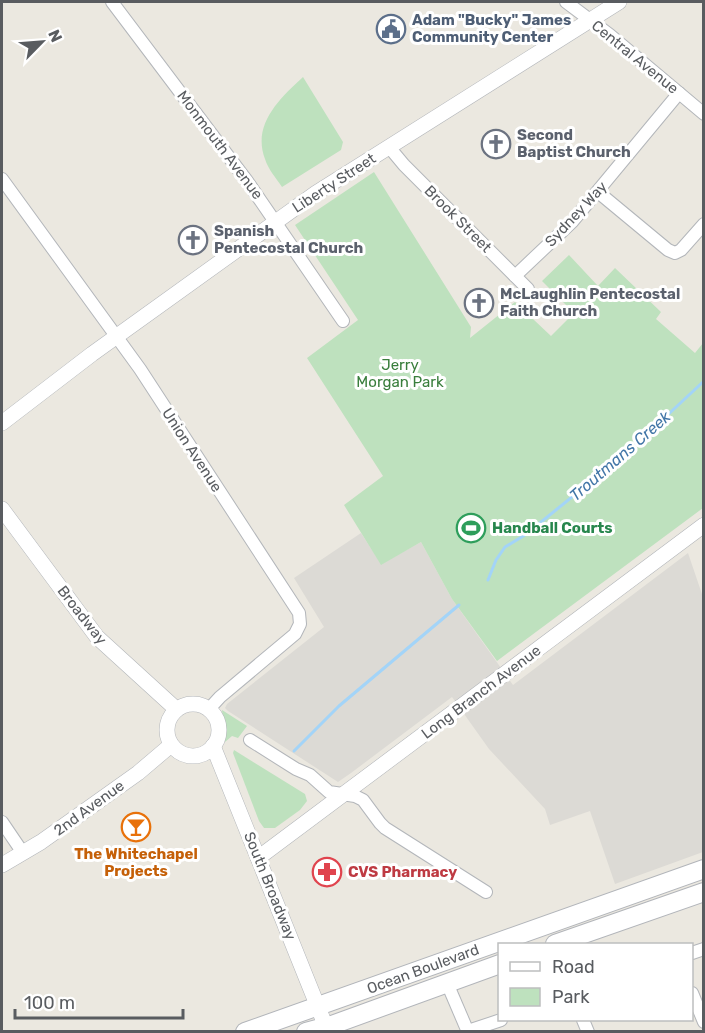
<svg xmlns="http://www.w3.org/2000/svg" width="705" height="1033" viewBox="0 0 705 1033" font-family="Rubik,sans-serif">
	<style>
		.industrial { fill: #dcdad5 }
		.green { fill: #bee1be }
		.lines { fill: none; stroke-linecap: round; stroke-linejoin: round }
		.stream { stroke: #a3d4f8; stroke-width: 3 }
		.minor-casing { stroke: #b3b6ba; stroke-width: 14 }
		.tertiary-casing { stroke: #b3b6ba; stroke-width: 16 }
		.secondary-casing { stroke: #b2b5ba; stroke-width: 20 }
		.minor { stroke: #fff; stroke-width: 12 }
		.tertiary { stroke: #fff; stroke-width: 15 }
		.secondary { stroke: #fff; stroke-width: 18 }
		.labels { text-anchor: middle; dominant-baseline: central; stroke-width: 6; stroke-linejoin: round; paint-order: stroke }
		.service-label { font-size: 15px; font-weight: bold; fill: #4e5e75; stroke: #fff; text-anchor: start }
		.street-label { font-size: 15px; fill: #595c60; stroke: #fff }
		.worship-label { font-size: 15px; font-weight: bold; fill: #5b616d; stroke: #fff; text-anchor: start }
		.park-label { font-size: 15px; fill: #397e3c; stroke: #fff }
		.leisure-label { font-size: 15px; font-weight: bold; fill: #27864d; stroke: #fff; text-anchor: start }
		.food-label { font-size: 15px; font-weight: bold; fill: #c56008; stroke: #fff }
		.health-label { font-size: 15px; font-weight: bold; fill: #be3a42; stroke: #fff; text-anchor: start }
		.water-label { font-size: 16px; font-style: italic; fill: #4276a7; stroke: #fff }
	</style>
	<rect width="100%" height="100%" fill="#ebe8e0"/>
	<path class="industrial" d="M361,533L381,564L421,542L452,599L513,685L688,553L704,600L703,852L615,884L590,811L550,825L545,809L489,749L452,697L351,773L338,782L228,711L225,708L227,704L324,627L294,578Z"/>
	<g class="green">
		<path d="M303,77L343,142L341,150L282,187C276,178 268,169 265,159C252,125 279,99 303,77Z"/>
		<path d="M374,172L471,327L470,338L515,302L551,336L574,313L542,281L569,255L598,286L615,268L661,312L656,319L695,353L703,343V508L497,661L452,599L421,542L381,565L344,505L383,476L307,358L358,320L295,225Z"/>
		<path d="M222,710L247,726L238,738L232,736L225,742Z"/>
		<path d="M234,750L305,794L307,801L300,810L275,828H264L259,821L233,753Z"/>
	</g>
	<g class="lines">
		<g class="stream">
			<path d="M488,580L496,560L505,547L525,535L630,450L704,381"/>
			<path d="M294,751L339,706L459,605"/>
		</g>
		<g class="minor-casing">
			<g id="minor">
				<path d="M112,2L247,181L343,321"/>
				<path d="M566,2L610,35L704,114"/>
				<path d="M389,147L404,165L528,289"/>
				<path d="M2,179L140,369L299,613L300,624L295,634L220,697L209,709"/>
				<path d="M598,192L668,250L675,253L681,250L704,224"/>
				<path d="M515,276L572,222L679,93"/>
				<path d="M250,740L296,769L310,775L329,792L355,796L363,800L380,823L385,828L486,892"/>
				<path d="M2,822L23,853"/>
				<path d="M692,953L704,949"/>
				<path d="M447,983L468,1032"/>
				<path d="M692,993L704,1022"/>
				<path d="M583,1020L588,1032"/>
				<path d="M468,1031L501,1020"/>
			</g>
		</g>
		<g class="tertiary-casing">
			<g id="tertiary">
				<path d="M2,423L92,354L316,193L619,2"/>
				<path d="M2,509L97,637L176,709"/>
				<circle cx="193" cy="730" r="26"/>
				<path d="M213,746L326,1027"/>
				<path d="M258,858L704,525"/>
				<path d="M2,865L41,842L138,773L171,745"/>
			</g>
		</g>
		<g class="secondary-casing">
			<g id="secondary">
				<path d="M555,944L704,892"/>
				<path d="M245,1032L704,869"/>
				<path d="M306,1032L332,1025L500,964"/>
			</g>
		</g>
		<use href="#minor" class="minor"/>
		<use href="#tertiary" class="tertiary"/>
		<use href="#secondary" class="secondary"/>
	</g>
	<defs>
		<g id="civic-ring" transform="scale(1.5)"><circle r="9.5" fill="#fff" stroke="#5c6f8a" stroke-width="1.5"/><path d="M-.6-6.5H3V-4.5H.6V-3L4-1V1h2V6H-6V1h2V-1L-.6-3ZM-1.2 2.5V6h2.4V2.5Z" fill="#5c6f8a"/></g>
		<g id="church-ring" transform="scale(1.5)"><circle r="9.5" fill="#fff" stroke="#6b7280" stroke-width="1.5"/><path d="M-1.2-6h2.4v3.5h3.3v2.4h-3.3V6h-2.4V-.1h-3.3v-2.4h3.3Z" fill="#6b7280"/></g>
		<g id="stadium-ring" transform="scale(1.5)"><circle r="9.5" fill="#fff" stroke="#2e9e5b" stroke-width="1.5"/><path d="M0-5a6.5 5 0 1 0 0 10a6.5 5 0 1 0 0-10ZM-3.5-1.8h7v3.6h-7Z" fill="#2e9e5b"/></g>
		<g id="bar-ring" transform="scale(1.5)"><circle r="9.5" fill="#fff" stroke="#e8710a" stroke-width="1.5"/><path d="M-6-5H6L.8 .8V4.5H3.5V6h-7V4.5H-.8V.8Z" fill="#e8710a"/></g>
		<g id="pharmacy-ring" transform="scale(1.5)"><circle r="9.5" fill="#fff" stroke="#e0444e" stroke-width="1.5"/><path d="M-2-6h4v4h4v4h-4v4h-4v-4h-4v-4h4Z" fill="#e0444e"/></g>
	</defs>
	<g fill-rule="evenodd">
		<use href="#civic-ring" x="391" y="29"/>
		<use href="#church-ring" x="496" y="144"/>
		<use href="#church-ring" x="193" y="240"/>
		<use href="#church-ring" x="479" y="303"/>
		<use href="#stadium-ring" x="471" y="528"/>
		<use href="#bar-ring" x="136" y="827"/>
		<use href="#pharmacy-ring" x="327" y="872"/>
	</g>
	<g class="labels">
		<g class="service-label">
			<text x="412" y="20">Adam "Bucky" James<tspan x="412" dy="17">Community Center</tspan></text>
		</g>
		<g class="street-label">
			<text transform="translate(635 57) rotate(39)">Central Avenue</text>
			<text transform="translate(220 145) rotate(53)">Monmouth Avenue</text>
			<text transform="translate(334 183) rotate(-33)">Liberty Street</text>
			<text transform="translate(576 214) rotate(-47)">Sydney Way</text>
			<text transform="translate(458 219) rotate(45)">Brook Street</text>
			<text transform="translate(192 450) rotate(57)">Union Avenue</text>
			<text transform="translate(82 615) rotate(52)">Broadway</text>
			<text transform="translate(481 692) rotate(-37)">Long Branch Avenue</text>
			<text transform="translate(89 808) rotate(-36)">2nd Avenue</text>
			<text transform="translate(270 886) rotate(68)">South Broadway</text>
			<text transform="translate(423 969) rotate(-20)">Ocean Boulevard</text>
		</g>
		<g class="worship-label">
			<text x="517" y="135">Second<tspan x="517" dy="17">Baptist Church</tspan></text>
			<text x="214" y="231">Spanish<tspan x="214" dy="17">Pentecostal Church</tspan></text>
			<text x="500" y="294">McLaughlin Pentecostal<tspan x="500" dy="17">Faith Church</tspan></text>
		</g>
		<g class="park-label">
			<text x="400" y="365">Jerry<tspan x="400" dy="17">Morgan Park</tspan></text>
		</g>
		<g class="leisure-label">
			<text x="492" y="528">Handball Courts</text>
		</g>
		<g class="food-label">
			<text x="136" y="854">The Whitechapel<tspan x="136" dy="17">Projects</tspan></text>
		</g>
		<g class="health-label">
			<text x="348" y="872">CVS Pharmacy</text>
		</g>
		<g class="water-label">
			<text transform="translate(620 456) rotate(-41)">Troutmans Creek</text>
		</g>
	</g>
	<rect width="705" height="1033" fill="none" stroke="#595c60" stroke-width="6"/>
	<rect x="498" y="943" width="195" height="78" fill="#ffffff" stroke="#bdbebf" stroke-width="1.5"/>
	<rect x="510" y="962" width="30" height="9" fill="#ffffff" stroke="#bdbebf" stroke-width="1.5"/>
	<text x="552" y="973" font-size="18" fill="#595c60">Road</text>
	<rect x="510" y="988" width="30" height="18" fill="#bee1be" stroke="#bdbebf" stroke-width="1.5"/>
	<text x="552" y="1003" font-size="18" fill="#595c60">Park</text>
	<g transform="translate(42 42) rotate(65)" stroke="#ffffff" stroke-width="4.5" paint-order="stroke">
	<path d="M0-4.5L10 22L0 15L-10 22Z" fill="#595c60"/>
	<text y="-9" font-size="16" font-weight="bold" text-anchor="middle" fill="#595c60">N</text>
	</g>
	<path d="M15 1009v9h168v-9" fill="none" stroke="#595c60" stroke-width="3"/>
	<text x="24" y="1009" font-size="18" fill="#595c60" stroke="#ffffff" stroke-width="4.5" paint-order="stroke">100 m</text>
</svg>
